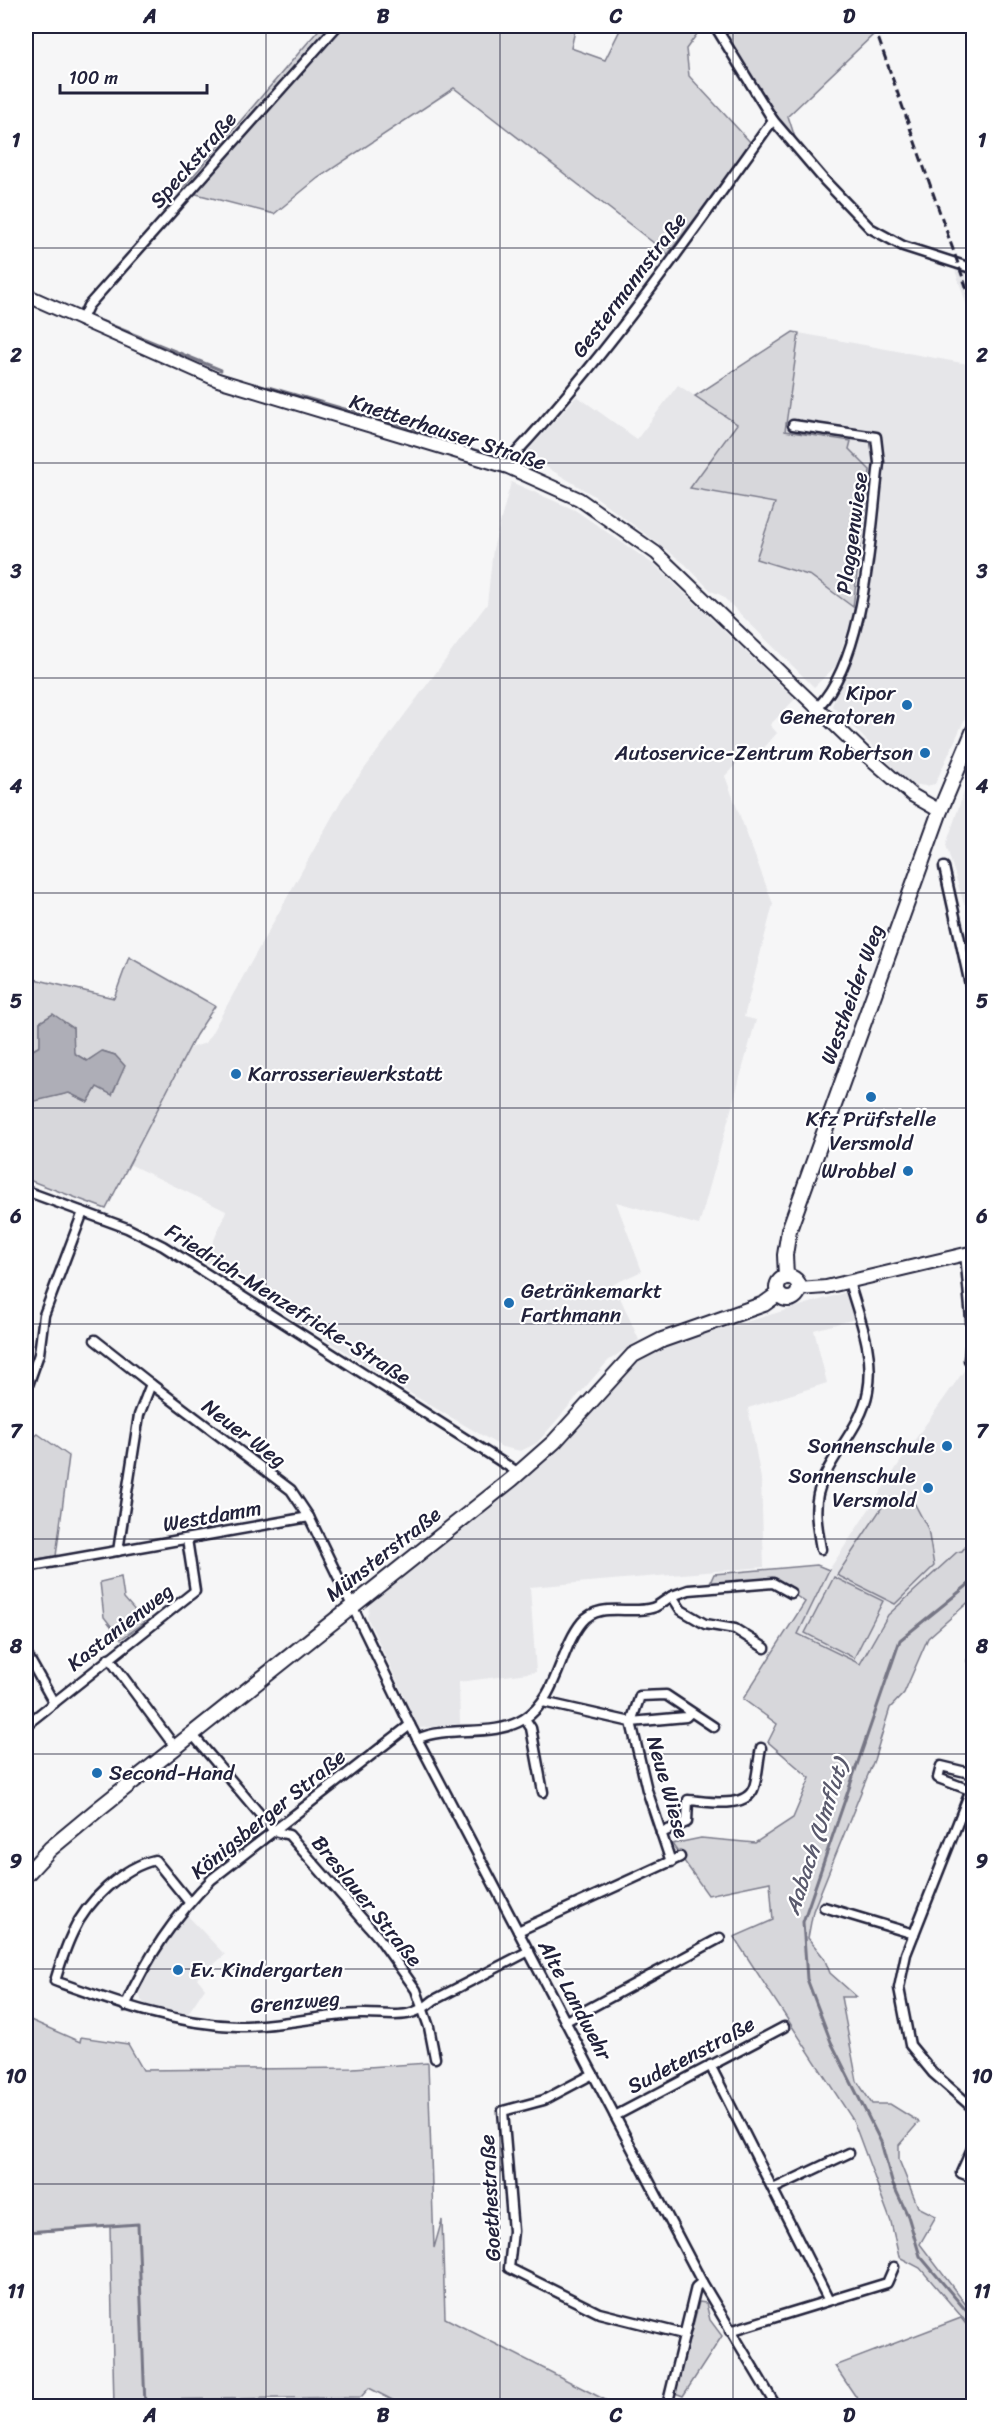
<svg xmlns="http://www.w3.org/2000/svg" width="999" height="2432" viewBox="0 0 999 2432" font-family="Sriracha,sans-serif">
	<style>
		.built { fill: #e6e6e9 }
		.green { fill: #d7d7db; stroke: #7c7c8b; stroke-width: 1.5 }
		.water { fill: #aeaeb7; stroke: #767685; stroke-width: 1.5 }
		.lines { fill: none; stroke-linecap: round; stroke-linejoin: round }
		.stream { stroke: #767685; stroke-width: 3 }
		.street-casing { stroke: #22223b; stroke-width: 13 }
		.secondary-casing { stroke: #22223b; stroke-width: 16 }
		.primary-casing { stroke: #22223b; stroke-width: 18 }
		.street { stroke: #fff; stroke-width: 8 }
		.secondary { stroke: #fff; stroke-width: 12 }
		.primary { stroke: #fff; stroke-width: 14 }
		.rail { stroke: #22223b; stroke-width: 3; stroke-dasharray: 9 4.5; stroke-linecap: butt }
		.grid { fill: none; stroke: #22223b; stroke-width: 1.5; stroke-opacity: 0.55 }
		.poi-dot { fill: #1f6fb2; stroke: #fff; stroke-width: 2 }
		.labels { text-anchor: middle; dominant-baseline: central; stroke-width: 4.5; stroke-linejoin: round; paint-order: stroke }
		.street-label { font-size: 21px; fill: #22223b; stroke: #fff }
		.poi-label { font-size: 21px; fill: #22223b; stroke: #fff; text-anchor: end }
		.water-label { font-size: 22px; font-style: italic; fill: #5a5a6d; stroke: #fff }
		.neatline { fill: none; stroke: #22223b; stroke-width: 2 }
		.grid-label { font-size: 20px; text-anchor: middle; font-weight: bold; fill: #22223b }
	</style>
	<rect width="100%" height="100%" fill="#f6f6f7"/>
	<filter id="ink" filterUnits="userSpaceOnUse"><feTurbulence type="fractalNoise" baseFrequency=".0167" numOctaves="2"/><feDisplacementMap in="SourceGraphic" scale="12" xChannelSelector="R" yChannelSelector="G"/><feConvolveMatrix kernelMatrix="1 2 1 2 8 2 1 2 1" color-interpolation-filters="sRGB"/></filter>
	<g filter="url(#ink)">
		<g class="built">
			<path d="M954,267L973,275V324Z"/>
			<path d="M799,333L973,365V701L935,784L926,786L910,784L832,706L862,625L877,518L865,516L870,469L849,449L851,442L785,432Z"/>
			<path d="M678,385L737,424L690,488L775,503L756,559L811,576L853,607L851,621L836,666L814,687L721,595L711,591L685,564L596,497L525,454L577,396L637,439Z"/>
			<path d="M511,482L575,510L656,566L795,699L770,725L777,733L755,758L747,752L725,776L773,904L744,1017L756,1020L699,1225L616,1202L642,1271L614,1284L639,1340L608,1361L537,1443L521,1451L502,1447L418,1398L205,1262L226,1211L129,1164L190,1048L206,1043L342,799L487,604L493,549Z"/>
			<path d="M973,765V903L964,904L946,845Z"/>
			<path d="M847,1292L855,1319L814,1330L827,1383L748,1408L761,1479L764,1567L530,1587L536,1672L459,1682L460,1724L419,1728L367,1617L371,1601L521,1482L557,1447L628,1369L665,1346Z"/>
			<path d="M973,1358V1537L962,1551L957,1552L888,1615L860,1664L798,1634L829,1570L916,1438Z"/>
			<path d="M187,1915L225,1955L197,1978L205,1988L187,2015L150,2009L141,2000L139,1988L153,1962Z"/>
		</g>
		<g class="green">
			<path d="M322,26H576L571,48L605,60L622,26H690L697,34L686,49L689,76L752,144L668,254L454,88L318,178L274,214L181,190Z"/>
			<path d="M720,26H869L873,35L788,116L797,144L775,119Z"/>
			<path d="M793,332L799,333L785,431L851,441L849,449L870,470L853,607L811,576L756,559L775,503L690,488L737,424L695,396Z"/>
			<path d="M129,957L215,1006L196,1035L106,1209L26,1179V1100L31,1101L69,1093L88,1102L115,1055L103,1051L87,1061L73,1053V1028L40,1022V1046L26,1054V977L114,998Z"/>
			<path d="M38,1434L69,1456L56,1556L26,1561V1443Z"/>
			<path d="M888,1498L912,1499L928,1529L934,1566L895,1604L837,1575Z"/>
			<path d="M973,1537V1598L928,1638L904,1693L890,1708L874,1760L813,1911L808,1938L824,1958L830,1973L857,1997H841L857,2081L872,2104H890L919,2122L899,2145V2160L918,2207L936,2216L920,2244L973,2314V2330L920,2268L899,2257L891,2222L853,2120L734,1937L773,1920L770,1882L708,1895L672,1844L701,1838L755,1843L793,1818L810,1778L768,1742L777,1724L743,1699L805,1602L774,1581L709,1585L714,1574L817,1565L829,1570L798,1634L860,1664L888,1615L957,1552L962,1551Z"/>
			<path d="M121,1577L124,1598L145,1622L121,1639L104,1617L100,1582Z"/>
			<path d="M834,1577L883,1601L854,1658L805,1633Z"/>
			<path d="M26,2018L80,2042L81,2037L128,2044L143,2070L353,2068L428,2063L434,2248L442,2220L445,2318L617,2406H404L369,2388L361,2397L145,2400V2406H114L110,2226L26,2233Z"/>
			<path d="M699,2302L706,2303L710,2320L722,2336L683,2396L675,2393Z"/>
			<path d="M961,2318L973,2333V2406H862L835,2366Z"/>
		</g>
		<path class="water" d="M53,1014L73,1028L74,1053L87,1061L102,1051L115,1055L125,1066L112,1095L97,1087L88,1102L69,1093L31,1102L26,1100V1054L40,1046V1022Z"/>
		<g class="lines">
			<g class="stream">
				<path d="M101,321L221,370"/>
				<path d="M268,387L469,445"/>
				<path d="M974,1580L900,1640L803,1922L807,1979L831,2042L881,2142L892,2182L908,2216L920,2256L974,2320"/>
				<path d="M26,2232L138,2224L145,2406"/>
			</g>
			<g class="street-casing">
				<g id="street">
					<path d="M715,26L773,120L825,181L870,228L903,246L974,269"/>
					<path d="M81,321L88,306L337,26"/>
					<path d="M793,425L876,437L879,463C870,532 867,655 818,707"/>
					<path d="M508,467L514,455C610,352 691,234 773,120"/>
					<path d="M944,867L974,1003"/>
					<path d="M26,1191L127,1228L163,1246L519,1473"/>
					<path d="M965,1253L972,1330L969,1360"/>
					<path d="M95,1340L151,1384"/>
					<path d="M26,1391L39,1354L44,1315L83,1212"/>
					<path d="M821,1549C818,1531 814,1511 818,1494C828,1456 861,1430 868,1391C875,1354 859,1317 849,1282"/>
					<path d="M118,1551L139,1415L151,1384L291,1490L309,1517"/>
					<path d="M26,1567L309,1517L410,1725L518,1931L702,2282L776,2406"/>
					<path d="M672,1596L689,1590L773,1583L791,1593"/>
					<path d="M26,1653L54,1703"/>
					<path d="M109,1658L175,1747"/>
					<path d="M973,1661H974"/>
					<path d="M543,1702L631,1722L647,1790L671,1862"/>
					<path d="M691,1712L686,1717L631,1722L640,1696L666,1695L714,1727"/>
					<path d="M525,1719L531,1728L543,1792"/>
					<path d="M26,1725L195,1591L187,1539"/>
					<path d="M192,1734L274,1831L289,1835L379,1938L416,1990L429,2027L435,2058"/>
					<path d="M417,1739C451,1724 491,1739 524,1719C558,1698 559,1650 582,1622C599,1601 630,1615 652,1608C659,1606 666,1599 672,1596L681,1610L705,1624L735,1629L765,1648"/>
					<path d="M974,1782L906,1954L899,1988L910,2045L933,2073L974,2109"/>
					<path d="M970,1790L938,1778L941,1766L974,1774"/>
					<path d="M661,1833L687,1822L688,1800C706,1801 747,1810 754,1787C758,1775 758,1761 761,1748"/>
					<path d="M189,1902L155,1860C123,1867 86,1902 73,1932C65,1948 60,1965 55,1981C114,2002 173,2024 237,2026C278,2027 319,2015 360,2014C390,2013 409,2022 434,2000L529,1951"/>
					<path d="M824,1907L914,1934"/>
					<path d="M518,1931L680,1857"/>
					<path d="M125,2006C148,1956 173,1918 212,1879L410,1725"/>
					<path d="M566,2021L720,1938"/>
					<path d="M710,2065L828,2299"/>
					<path d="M593,2074L544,2100L503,2111L513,2231L509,2268L599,2313L683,2334"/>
					<path d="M615,2116L784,2027"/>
					<path d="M974,2144L961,2173L974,2178"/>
					<path d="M773,2189L849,2153"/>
					<path d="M730,2331L887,2283L894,2267"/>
					<path d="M667,2406L696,2287L702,2282"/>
				</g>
			</g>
			<g class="secondary-casing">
				<g id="secondary">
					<path d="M26,295L218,380L508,467L579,499L656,553L864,753L912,795L940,811"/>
					<path d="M799,1289L826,1287L974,1252"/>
				</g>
			</g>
			<g class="primary-casing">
				<g id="primary">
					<path d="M786,1276L785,1255L789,1230L940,811L974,730"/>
					<circle cx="788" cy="1288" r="11"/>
					<path d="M26,1875L50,1849L97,1810L512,1479L554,1442L633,1355L662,1340L764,1304L778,1294"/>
				</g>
			</g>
			<use href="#street" class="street"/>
			<use href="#secondary" class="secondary"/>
			<use href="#primary" class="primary"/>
			<path class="rail" d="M874,26L974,309"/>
		</g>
	</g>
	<path class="grid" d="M266,26V2406M500,26V2406M733,26V2406M26,248H974M26,463H974M26,678H974M26,893H974M26,1108H974M26,1324H974M26,1539H974M26,1754H974M26,1969H974M26,2184H974"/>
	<g class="poi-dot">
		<circle cx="907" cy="705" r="6"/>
		<circle cx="925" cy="753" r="6"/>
		<circle cx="236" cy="1074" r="6"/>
		<circle cx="871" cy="1097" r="6"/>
		<circle cx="908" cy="1171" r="6"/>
		<circle cx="509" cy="1303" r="6"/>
		<circle cx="947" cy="1446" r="6"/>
		<circle cx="928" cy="1488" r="6"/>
		<circle cx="97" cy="1773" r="6"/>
		<circle cx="178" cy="1970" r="6"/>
	</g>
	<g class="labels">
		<g class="street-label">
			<text transform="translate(193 160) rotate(-49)">Speckstraße</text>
			<text transform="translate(629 285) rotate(-53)">Gestermannstraße</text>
			<text transform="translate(448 432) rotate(18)">Knetterhauser Straße</text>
			<text transform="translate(852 533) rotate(-82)">Plaggenwiese</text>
			<text transform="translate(852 994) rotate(-70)">Westheider Weg</text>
			<text transform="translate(288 1304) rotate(32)">Friedrich-Menzefricke-Straße</text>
			<text transform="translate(244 1433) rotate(37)">Neuer Weg</text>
			<text transform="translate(212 1516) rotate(-10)">Westdamm</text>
			<text transform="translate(383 1554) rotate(-38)">Münsterstraße</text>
			<text transform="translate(120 1627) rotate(-38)">Kastanienweg</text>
			<text transform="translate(668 1787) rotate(74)">Neue Wiese</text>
			<text transform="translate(268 1814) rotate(-39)">Königsberger Straße</text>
			<text transform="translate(367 1901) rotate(51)">Breslauer Straße</text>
			<text transform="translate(575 2000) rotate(62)">Alte Landwehr</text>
			<text transform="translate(295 2002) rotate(-5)">Grenzweg</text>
			<text transform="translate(691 2055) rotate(-28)">Sudetenstraße</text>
			<text transform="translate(490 2198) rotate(-93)">Goethestraße</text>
		</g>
		<g class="poi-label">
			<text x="895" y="693">Kipor<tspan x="895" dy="24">Generatoren</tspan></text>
			<text x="913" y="753">Autoservice-Zentrum Robertson</text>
			<text x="248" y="1074" text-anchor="start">Karrosseriewerkstatt</text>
			<text x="871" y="1119" text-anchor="middle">Kfz Prüfstelle<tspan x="871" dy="24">Versmold</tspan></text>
			<text x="896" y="1171">Wrobbel</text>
			<text x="521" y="1291" text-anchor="start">Getränkemarkt<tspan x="521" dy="24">Farthmann</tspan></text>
			<text x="935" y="1446">Sonnenschule</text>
			<text x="916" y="1476">Sonnenschule<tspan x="916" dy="24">Versmold</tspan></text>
			<text x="109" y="1773" text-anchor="start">Second-Hand</text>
			<text x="190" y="1970" text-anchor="start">Ev. Kindergarten</text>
		</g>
		<g class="water-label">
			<text transform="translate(816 1837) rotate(-72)">Aabach (Umflut)</text>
		</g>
	</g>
	<rect width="999" height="2432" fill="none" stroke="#fff" stroke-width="66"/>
	<path d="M60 84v9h147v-9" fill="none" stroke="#22223b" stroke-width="3"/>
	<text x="69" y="84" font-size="18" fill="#22223b" stroke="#ffffff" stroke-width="4.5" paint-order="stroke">100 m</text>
	<rect x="33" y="33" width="933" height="2366" class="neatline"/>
	<g class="grid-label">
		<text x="150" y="23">A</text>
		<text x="383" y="23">B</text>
		<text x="616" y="23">C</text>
		<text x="849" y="23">D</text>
		<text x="16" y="147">1</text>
		<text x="982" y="147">1</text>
		<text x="16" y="362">2</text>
		<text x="982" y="362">2</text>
		<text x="16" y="578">3</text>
		<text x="982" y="578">3</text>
		<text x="16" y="793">4</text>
		<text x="982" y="793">4</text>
		<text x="16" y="1008">5</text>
		<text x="982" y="1008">5</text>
		<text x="16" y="1223">6</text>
		<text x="982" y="1223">6</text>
		<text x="16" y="1438">7</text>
		<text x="982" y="1438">7</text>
		<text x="16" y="1653">8</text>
		<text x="982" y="1653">8</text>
		<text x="16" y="1868">9</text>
		<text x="982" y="1868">9</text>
		<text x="16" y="2083">10</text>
		<text x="982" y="2083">10</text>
		<text x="16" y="2298">11</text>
		<text x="982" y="2298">11</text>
		<text x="150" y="2422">A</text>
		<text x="383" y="2422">B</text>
		<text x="616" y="2422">C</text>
		<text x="849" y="2422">D</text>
	</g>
</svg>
